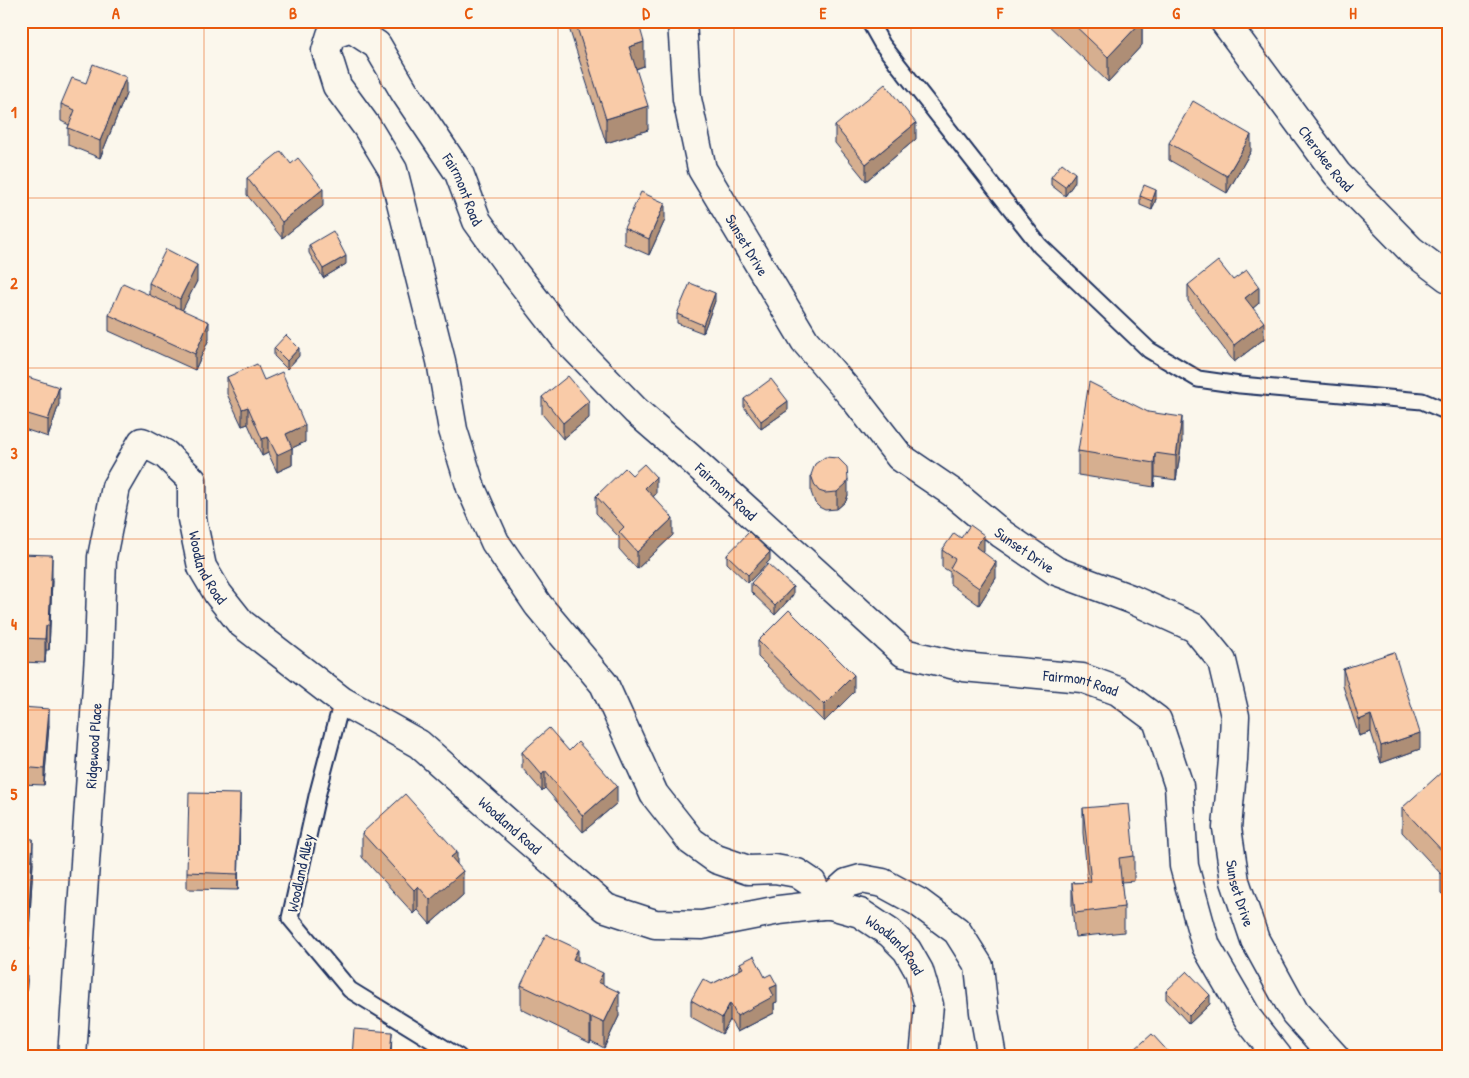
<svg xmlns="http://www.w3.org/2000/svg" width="1469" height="1078" viewBox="0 0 1469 1078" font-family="'Patrick Hand',sans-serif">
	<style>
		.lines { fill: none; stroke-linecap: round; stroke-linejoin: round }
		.lane-casing { stroke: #1b2f5e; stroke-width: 19 }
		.street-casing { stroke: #1b2f5e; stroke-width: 31 }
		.lane { stroke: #fbf7ec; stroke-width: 15 }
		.street { stroke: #fbf7ec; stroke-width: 28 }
		.wall { fill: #d6af90; stroke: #1b2f5e }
		.shaded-wall { fill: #ae8e76; stroke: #1b2f5e }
		.building { fill: #f9cba8; stroke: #1b2f5e }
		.grid { fill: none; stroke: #e8590c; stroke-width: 1; stroke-opacity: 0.55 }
		.labels { text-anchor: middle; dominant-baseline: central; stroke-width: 4.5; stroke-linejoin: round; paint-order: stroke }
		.street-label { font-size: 15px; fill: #1b2f5e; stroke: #fbf7ec }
		.neatline { fill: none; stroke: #e8590c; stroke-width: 2 }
		.grid-label { font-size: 16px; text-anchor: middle; font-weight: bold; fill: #e8590c }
	</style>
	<rect width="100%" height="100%" fill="#fbf7ec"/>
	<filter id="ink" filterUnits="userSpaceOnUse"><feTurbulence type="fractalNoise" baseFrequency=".02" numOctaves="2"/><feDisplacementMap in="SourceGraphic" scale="10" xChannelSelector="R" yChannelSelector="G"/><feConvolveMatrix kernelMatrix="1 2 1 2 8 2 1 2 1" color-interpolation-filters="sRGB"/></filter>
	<g filter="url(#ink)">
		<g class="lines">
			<g class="lane-casing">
				<g id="lane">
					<path d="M869,21L882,44L1040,246L1149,350L1198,379L1240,385L1422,401L1448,412"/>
					<path d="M342,701L317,796L290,918L350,990L459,1057"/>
				</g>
			</g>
			<g class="street-casing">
				<g id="street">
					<path id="s1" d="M682,21L687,99L702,169L805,341L854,398L900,457L953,493L1002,534L1056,571L1131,599L1195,628L1222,661L1235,716L1233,760L1227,828L1235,881L1255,940L1295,1013L1335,1057"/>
					<path id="s2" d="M1224,21L1337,174L1411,250L1448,278"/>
					<path id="s3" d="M822,905L812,883L797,873L775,869L748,870L716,859L691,841L654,794L604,684L538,605L495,542L471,488L453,430L441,361L393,170L367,127L337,86L326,51L331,35L351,28L377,45L404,91L459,173L477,221L513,271L565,338L636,411L689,457L904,653L963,667L1082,678L1118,691L1157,720L1179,786L1184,866L1206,946L1249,1020L1278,1057"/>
					<path d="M831,905L836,893L847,883L861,879L883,883L918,902L957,931L979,966L984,1012L992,1057"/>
					<path id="s4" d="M72,1057L99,655L102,557L116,487L142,442L165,454L192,480V519L202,567L218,594L241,623L342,701L419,744L516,830L606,908L655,924L702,925L779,910L822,905H831L860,913L890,933L907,950L919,971L929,1005L924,1057"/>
				</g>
			</g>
			<use href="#lane" class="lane"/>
			<use href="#street" class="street"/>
		</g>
		<g class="wall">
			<path d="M76,21H89L85,27Z"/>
			<path d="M570,21H638L644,66L636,69L648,130L606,143L570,31Z"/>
			<path d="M1044,21H1142V45L1108,82Z"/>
			<path d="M86,83L126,94L100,158L68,145V128L69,125L61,121V104Z"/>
			<path d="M835,126L916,139L866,181L835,143Z"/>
			<path d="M1169,143L1251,151L1227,193L1169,160Z"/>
			<path d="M1051,177L1075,182L1065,196L1051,185Z"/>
			<path d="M247,178L323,206L282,238L247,195Z"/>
			<path d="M1140,196L1156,199L1152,210L1140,205Z"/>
			<path d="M665,220L649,255L624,244V228Z"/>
			<path d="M309,245L346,264L323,278L309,253Z"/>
			<path d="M1233,280L1259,303L1253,308L1264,339L1234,362L1188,301V285Z"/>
			<path d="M197,281L182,310L209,339L195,370L109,331V315L149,295V283Z"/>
			<path d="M715,301L703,333L677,323V314Z"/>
			<path d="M274,348L299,356L287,369L274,356Z"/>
			<path d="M21,375L59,404L48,437L21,428Z"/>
			<path d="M227,377L264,380L305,442L292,448V465L277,472L268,453L262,456L248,424L242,426L227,394Z"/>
			<path d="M542,397L589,418L563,439L542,414Z"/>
			<path d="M744,399L788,410L761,429L744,407Z"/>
			<path d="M1182,441L1176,480L1155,477L1154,487L1078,475V451Z"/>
			<path d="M632,475L656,494L653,496L673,535L637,569L619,549V537L596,513V496Z"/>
			<path d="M811,475L848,495L846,501L837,509L825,510L819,507L815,503L811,492Z"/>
			<path d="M961,538L984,551L983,553L996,578L979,605L950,584V572L942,567V550Z"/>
			<path d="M21,554L52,580L49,650H46L45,663L21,662Z"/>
			<path d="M727,555L770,560L748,583L727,563Z"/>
			<path d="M751,583L793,595L775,615L751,592Z"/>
			<path d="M758,641L854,692L824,722L758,657Z"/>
			<path d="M1343,669L1420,749L1381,763L1371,732L1359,736L1343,686Z"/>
			<path d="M21,707L49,725L44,785L21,784Z"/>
			<path d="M569,751L617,803L583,832L545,788L542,791L522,768V752Z"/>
			<path d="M1448,773V900L1441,893V874L1402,832V808Z"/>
			<path d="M1083,808L1134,856V881L1121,882L1124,907V932L1075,937L1072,908V883L1088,882L1083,833Z"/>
			<path d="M240,810L238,890L187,889V872Z"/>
			<path d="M362,833L457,864L463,895L430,924L418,910L414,914L362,857Z"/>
			<path d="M21,838L33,863L28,950H21Z"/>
			<path d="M21,955L27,980L23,1057H21Z"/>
			<path d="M578,961L603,984L619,1016L604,1048L591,1041L590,1043L521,1009V985Z"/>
			<path d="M740,963L777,1002L774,1003V1013L737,1032L730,1020L722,1034L691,1017V1000L712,984L740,970Z"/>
			<path d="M1166,991L1210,1004L1189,1024L1166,999Z"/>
		</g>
		<g class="shaded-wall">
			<path d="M85,21H89L85,27Z"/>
			<path d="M1142,21V45L1108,82V57Z"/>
			<path d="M644,42V66L629,71V47Z"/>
			<path d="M126,77V94L100,158V141Z"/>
			<path d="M648,106V130L606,143V119Z"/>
			<path d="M916,123V139L866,181V164Z"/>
			<path d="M1251,135V151L1227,193V176Z"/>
			<path d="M1075,173V182L1065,196V187Z"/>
			<path d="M323,189V206L282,238V222Z"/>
			<path d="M1156,190V199L1152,210V201Z"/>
			<path d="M665,203V220L649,255V239Z"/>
			<path d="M346,256V264L323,278V269Z"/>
			<path d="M197,265V281L180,315V299Z"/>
			<path d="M1259,287V303L1245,315V298Z"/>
			<path d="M715,293V301L703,333V325Z"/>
			<path d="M209,322V339L195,370V354Z"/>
			<path d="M1264,322V339L1234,362V345Z"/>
			<path d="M299,348V356L287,369V361Z"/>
			<path d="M59,387V404L48,437V420Z"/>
			<path d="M589,401V418L563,439V423Z"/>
			<path d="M788,401V410L761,429V421Z"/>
			<path d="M248,407V424L242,426V409Z"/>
			<path d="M1182,417V441L1176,480V456Z"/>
			<path d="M305,425V442L292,448V465L277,472V455L286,434Z"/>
			<path d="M268,437V453L262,456V439Z"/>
			<path d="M1155,453V477L1154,487V463Z"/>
			<path d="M656,477V494L645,504V488Z"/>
			<path d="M848,479V495L846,501L837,509V492Z"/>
			<path d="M673,518V535L637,569V552Z"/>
			<path d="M984,535V551L976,564V547Z"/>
			<path d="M770,552V560L748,583V575Z"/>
			<path d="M52,555V580L49,650V626Z"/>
			<path d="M996,562V578L979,605V588Z"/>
			<path d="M793,587V595L775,615V606Z"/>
			<path d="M46,626V650L45,663V639Z"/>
			<path d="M854,675V692L824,722V705Z"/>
			<path d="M49,709V725L44,785V769Z"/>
			<path d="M1371,715V732L1359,736V720Z"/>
			<path d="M1420,733V749L1381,763V746Z"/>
			<path d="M545,771V788L542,791V775Z"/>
			<path d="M617,786V803L583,832V816Z"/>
			<path d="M240,794V810L238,890V874Z"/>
			<path d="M33,839V863L28,950V926Z"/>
			<path d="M457,852V876L463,871V895L430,924V900L451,857Z"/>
			<path d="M418,886V910L414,914V890Z"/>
			<path d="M578,949V974L573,959Z"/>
			<path d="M27,956V980L23,1057Z"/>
			<path d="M603,973V997L598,982Z"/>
			<path d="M777,985V1002L774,1003V1013L737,1032V1016L770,988Z"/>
			<path d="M619,992V1016L604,1048V1023Z"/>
			<path d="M1210,995V1004L1189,1024V1016Z"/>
			<path d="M730,1003V1020L722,1034V1018Z"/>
			<path d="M591,1017V1041L590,1043V1018Z"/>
			<path d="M392,1032L391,1057H390Z"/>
		</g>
		<g class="building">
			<path d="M575,21H638L644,42L629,47L648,106L606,119Z"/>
			<path d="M1070,21H1142L1108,57Z"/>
			<path d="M93,64L126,77L100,141L68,128L75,110L61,104L72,78L86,83Z"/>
			<path d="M885,84L916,123L866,164L835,126Z"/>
			<path d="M1193,101L1251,135L1227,176L1169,143Z"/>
			<path d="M281,151L291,164L298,158L323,189L282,222L247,178Z"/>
			<path d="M1062,163L1075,173L1065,187L1051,177Z"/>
			<path d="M1144,185L1156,190L1152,201L1140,196Z"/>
			<path d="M641,192L665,203L649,239L624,228Z"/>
			<path d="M333,231L346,256L323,269L309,245Z"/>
			<path d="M166,249L197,265L180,299L149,283Z"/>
			<path d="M1218,261L1233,280L1247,270L1259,287L1245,298L1264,322L1234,345L1188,285Z"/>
			<path d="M123,283L209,322L195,354L109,315Z"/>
			<path d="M690,283L715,293L703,325L677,314Z"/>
			<path d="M286,335L299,348L287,361L274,348Z"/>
			<path d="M257,364L264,380L282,372L305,425L286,434L292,448L277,455L268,437L262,439L248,407L242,409L227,377Z"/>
			<path d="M21,375L59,387L48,420L21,412Z"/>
			<path d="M568,376L589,401L563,423L542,397Z"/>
			<path d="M771,379L788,401L761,421L744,399Z"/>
			<path d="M1089,382L1148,412L1182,417L1176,456L1155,453L1154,463L1078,451Z"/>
			<path d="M825,457L838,458L847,467L848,479L846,484L837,492L825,493L819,491L815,486L811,475L815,464Z"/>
			<path d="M644,464L656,477L645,488L673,518L637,552L619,532L624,527L596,496L625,468L632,475Z"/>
			<path d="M970,525L984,535L976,547L996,562L979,588L950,568L955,559L942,550L954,533L961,538Z"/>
			<path d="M749,532L770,552L748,575L727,555Z"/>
			<path d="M21,554L52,555L49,626H46L45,639L21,638Z"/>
			<path d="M768,564L793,587L775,606L751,583Z"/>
			<path d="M789,610L854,675L824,705L758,641Z"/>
			<path d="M1394,652L1420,733L1381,746L1371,715L1359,720L1343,669Z"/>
			<path d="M21,707L49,709L44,769L21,767Z"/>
			<path d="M549,728L569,751L578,742L617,786L583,816L545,771L542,775L522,752Z"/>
			<path d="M1445,769L1448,773V857L1402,808Z"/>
			<path d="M189,793L240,794L238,874L187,872Z"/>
			<path d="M405,794L457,852L451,857L463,871L430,900L418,886L414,890L362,833Z"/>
			<path d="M1129,804L1134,856L1119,858L1124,907L1075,913L1072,883L1091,882L1083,808Z"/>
			<path d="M21,838L33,839L28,926H21Z"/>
			<path d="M1448,862V876L1441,869Z"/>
			<path d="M546,934L578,949L573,959L603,973L598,982L619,992L604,1023L591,1017L590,1018L521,985Z"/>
			<path d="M21,955L27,956L23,1048H21Z"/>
			<path d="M754,956L765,977L771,974L777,985L770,988L774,996L737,1016L730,1003L722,1018L691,1000L703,979L712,984L743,968L740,963Z"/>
			<path d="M1187,971L1210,995L1189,1016L1166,991Z"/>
			<path d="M354,1029L392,1032L390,1057H352Z"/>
			<path d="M1152,1034L1173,1057H1126Z"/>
		</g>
	</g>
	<path class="grid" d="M204,21V1057M381,21V1057M558,21V1057M734,21V1057M911,21V1057M1088,21V1057M1265,21V1057M21,198H1448M21,368H1448M21,539H1448M21,710H1448M21,880H1448"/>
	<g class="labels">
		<g class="street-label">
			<text stroke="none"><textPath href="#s2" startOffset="171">Cherokee Road</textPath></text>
			<text stroke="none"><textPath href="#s3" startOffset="1278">Fairmont Road</textPath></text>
			<text stroke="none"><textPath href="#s1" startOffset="238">Sunset Drive</textPath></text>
			<text stroke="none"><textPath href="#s3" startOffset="1682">Fairmont Road</textPath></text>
			<text stroke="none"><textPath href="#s1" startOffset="656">Sunset Drive</textPath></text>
			<text stroke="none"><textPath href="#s4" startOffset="778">Woodland Road</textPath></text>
			<text stroke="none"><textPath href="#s3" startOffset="2102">Fairmont Road</textPath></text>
			<text stroke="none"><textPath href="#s4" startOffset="312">Ridgewood Place</textPath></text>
			<text stroke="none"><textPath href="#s4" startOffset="1182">Woodland Road</textPath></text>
			<text transform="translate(300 873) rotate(-78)">Woodland Alley</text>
			<text stroke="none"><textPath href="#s1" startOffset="1122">Sunset Drive</textPath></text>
			<text stroke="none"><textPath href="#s4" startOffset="1616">Woodland Road</textPath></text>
		</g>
	</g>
	<rect width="1469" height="1078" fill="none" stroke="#fbf7ec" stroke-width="55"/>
	<rect x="28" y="28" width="1414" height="1022" class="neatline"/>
	<g class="grid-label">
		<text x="116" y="19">A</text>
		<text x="293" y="19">B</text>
		<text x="469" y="19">C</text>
		<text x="646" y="19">D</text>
		<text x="823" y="19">E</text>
		<text x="1000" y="19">F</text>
		<text x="1176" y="19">G</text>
		<text x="1353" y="19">H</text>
		<text x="14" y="118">1</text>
		<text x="14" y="289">2</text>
		<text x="14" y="459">3</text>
		<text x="14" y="630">4</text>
		<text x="14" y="800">5</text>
		<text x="14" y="971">6</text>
	</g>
</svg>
